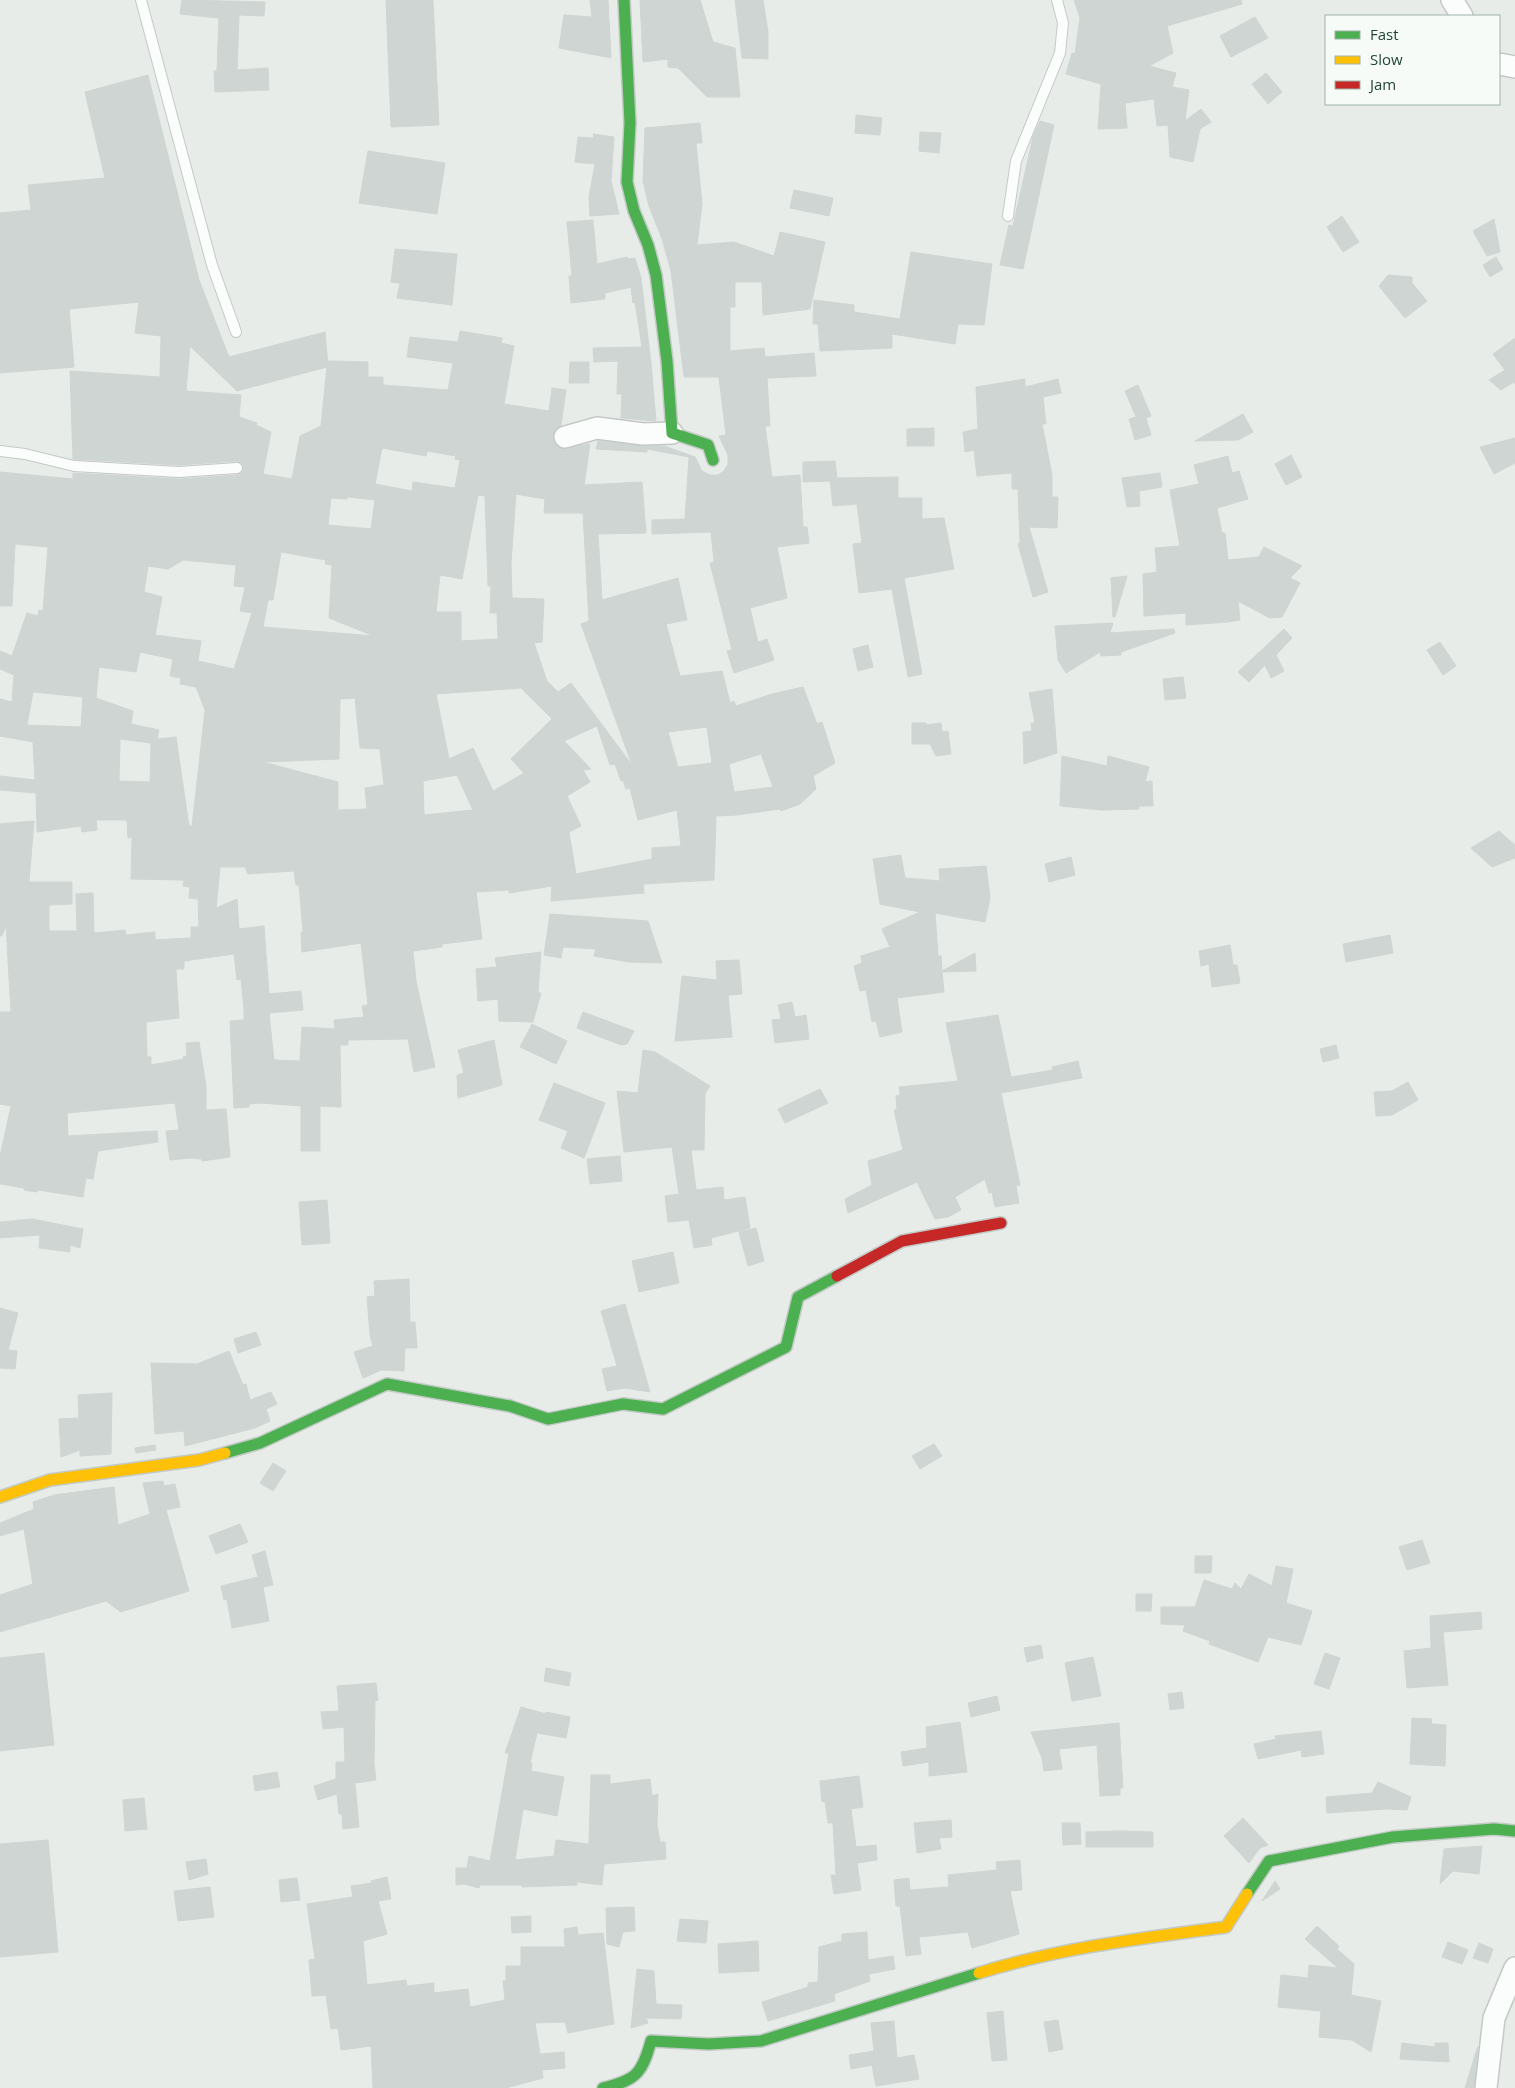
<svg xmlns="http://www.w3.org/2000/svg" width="1515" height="2088" viewBox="0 0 1515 2088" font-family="'Open Sans',sans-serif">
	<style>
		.building { fill: #cfd5d2; stroke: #cfd5d2; fill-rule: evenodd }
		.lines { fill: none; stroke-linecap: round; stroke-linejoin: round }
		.lane-casing { stroke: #c4c9c6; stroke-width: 12 }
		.street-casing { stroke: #c4c9c6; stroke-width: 24 }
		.fast-casing { stroke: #c2cac6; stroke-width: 14 }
		.slow-casing { stroke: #c2cac6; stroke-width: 14 }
		.jam-casing { stroke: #c2cac6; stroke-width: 14 }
		.lane { stroke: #fbfcfc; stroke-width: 10 }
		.street { stroke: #fbfcfc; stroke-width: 21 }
		.fast { stroke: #4caf50; stroke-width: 11 }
		.slow { stroke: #ffc107; stroke-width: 11 }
		.jam { stroke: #c62828; stroke-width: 11 }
	</style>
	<rect width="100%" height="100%" fill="#e7ece9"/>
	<g class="building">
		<path d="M182,0L265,2L264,16L239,15L237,70L268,68L269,90L215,92L214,71H217L219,18L180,14Z"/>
		<path d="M386,0H433L439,125L391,127Z"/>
		<path d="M590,0H608L611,58L559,48L564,15L592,17Z"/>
		<path d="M640,0H700L713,42L735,48L740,97H707L678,68L668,67V59L643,62Z"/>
		<path d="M735,0H763L768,32V59L742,58Z"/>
		<path d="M1074,0H1241L1242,4L1167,26L1173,53L1149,66L1176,73L1172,87L1189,90L1185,121L1201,109L1211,122L1200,129L1193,162L1170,157L1168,125L1157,126L1154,99L1125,103L1127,128L1098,129L1101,84L1066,74L1072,53L1075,54L1080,18Z"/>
		<path d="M1255,17L1268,38L1231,57L1220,36Z"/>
		<path d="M1266,73L1282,92L1268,104L1252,84Z"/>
		<path d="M148,75L199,280L229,357L325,332L328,366V361L368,362V377H383V385L448,390L453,363L407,357L410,337L458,342L460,331L502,338L501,343L514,346L504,404L549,411L552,388L566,390L561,425L556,429L553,440L556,446L562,449L590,444L584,485L642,482L646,533L598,534L602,600L678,578L687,620L666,624L680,676L722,671L730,703L734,701L736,706L772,694L803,687L817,724L822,722L835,763L813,776L816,789L800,804L781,811L780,809L737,815L716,816L714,880L643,884L644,893L551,901L552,886L509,893V890L476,892L482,939L442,944V947L413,951L416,981L435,1067L414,1072L408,1039L348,1040V1045H340L341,1107L320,1106V1151H301V1106L261,1103L249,1104V1107L234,1108L230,1021L244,1020V1009L241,979L237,980L234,954L184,961V969H176L179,1018L146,1022L147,1057H151V1065L184,1059L183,1057L187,1056L186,1043L199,1042L206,1086V1110L226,1109L230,1157L202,1161V1159L191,1158L170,1160L166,1131L179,1130L175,1103L67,1113L68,1136L157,1131L158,1142L98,1151L93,1179L86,1178L83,1197L38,1190L37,1192L24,1190V1188L0,1184V1156L11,1106L0,1104V1012H11L6,925L2,936H0V824L34,821L29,882H72V904L49,905V931H77L76,894L93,893L94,933L125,930L126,935L155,932V940L191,938V927H199L198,899L189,898L190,887L183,886L184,880L131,879L132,837L128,838L127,820H96L97,830L82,832L81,826L37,832L36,793L0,790V776L35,780L33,742L0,736V699L12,702L14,675L0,669V651L12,656L27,613L38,616L39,610L43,611L48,547L15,544L12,606H0V472L73,479V473L179,479L237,475L243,471L244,467L237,461L179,465L73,459L70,371L160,377L161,336L135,333L139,302L69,309L74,367L0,373V213L31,210L28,185L105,178L85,92ZM190,346L237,391L327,367L321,426L300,436L292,479L263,474L271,432L256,425L257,423L239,417L241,395L186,391ZM382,448L426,456L427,451L456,456L455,459L460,460L455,488L413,482L412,491L375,484ZM516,494L545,499L544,513H583L589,621L581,624L632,765L571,683L558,692L547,681L534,643L542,642L544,599L512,598L511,563ZM478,495L485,496L488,586H491L490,613H497L498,639L461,641V612H436L440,575L462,579ZM347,497L375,500L371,529L328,525L331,498L347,499ZM281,552L326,560L325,564L332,565L329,618L374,636L263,627L268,600H273ZM183,560L236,565L234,586L245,587L240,611L252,613L234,669L198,661L201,641L155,635L162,597L144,592L148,566L168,569ZM140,652L173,659L170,676L181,678L180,684L196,687L205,710L192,826H189L176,737L157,739L159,730L131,724L133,711L96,698L99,667L136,672ZM521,688L552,719L511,759L524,773L493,791L473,748L449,759L436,694ZM33,692L83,697L81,727L27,725ZM355,698L360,748L380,749L384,785L365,788L367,809L338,810V782L263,762L339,759L340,699ZM597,726L610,765L615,764L621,781L623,780L626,789L630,788L638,820L677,810L681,846L652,848V859L576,874L569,832L581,826L567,796L590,782L583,770L591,769L564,741ZM707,727L712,763L678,767L668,732ZM120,739L151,743L150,782L119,781ZM761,754L773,787L734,792L729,764ZM457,775L473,810L424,815L423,781ZM220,867H245L248,874L294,871L296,885H299L303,932H301L302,952L361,943L368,1005L362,1006L364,1017L334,1020L335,1029L302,1027L300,1061L274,1060L269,1013L303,1010L301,991L269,994L264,926L239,929L237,899L216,908Z"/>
		<path d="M856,115L882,118L880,135L855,133Z"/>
		<path d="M1040,121L1054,125L1023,269L1000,265L1009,225L1013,226L1033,137Z"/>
		<path d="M700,123L702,143H696L702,204L697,245L734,242L774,256L780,232L825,242L810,309L763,315L762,282H735V307H730V351L764,348L765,357L814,353L816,376L767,378L770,426H765L772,477L800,475L803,527H807L809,543L777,547L787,598L750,608L758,642L767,639L774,660L734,673L727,651L732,650L710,563L714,562L711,532L652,534V520L685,519L689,457L647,449V452L596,449L598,441L642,446H664L695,457L702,471L710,475H718L724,471L728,464V455L719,436L726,435L719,377H684L671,271L662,239L649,206L643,181L645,128Z"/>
		<path d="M920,132L941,133L939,153L919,151Z"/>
		<path d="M593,134L614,137L611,181L619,214L590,216L589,197L595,164L575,162L578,137L594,138Z"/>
		<path d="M368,151L445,163L437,214L359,203Z"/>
		<path d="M794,190L833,198L829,216L790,208Z"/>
		<path d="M1342,216L1359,242L1343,252L1327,227Z"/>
		<path d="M1494,219L1500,252L1487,256L1473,231Z"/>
		<path d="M593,220L597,264L627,257L628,259L635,258L641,278L651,363L656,421L621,418L622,394H617L618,361L594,362L593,348L642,347L635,302L633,303L631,287L605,293V299L571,303L569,276H572L567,222Z"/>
		<path d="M395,249L457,254L452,305L397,298L400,283L391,282Z"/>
		<path d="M911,252L992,264L984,325L958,324L955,344L892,334V348L820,351L818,324H813L814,300L854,305V312L900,319Z"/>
		<path d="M1496,257L1503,269L1490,277L1483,265Z"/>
		<path d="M1388,275L1412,277V283L1427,301L1405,318L1379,286Z"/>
		<path d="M1515,338V384L1514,382L1501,390L1489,380L1505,370L1493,354Z"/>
		<path d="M570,362H589V383H569Z"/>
		<path d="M1025,379V387L1058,379L1061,393L1043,397L1046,424H1042L1052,475V497H1058L1057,528L1029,527L1048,592L1033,597L1018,544L1020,543L1018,489H1012V473L977,476L974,450L965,452L963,432L978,429L976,387Z"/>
		<path d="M1138,385L1151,416L1146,418L1151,435L1135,440L1129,419L1136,417L1125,391Z"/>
		<path d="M1243,414L1253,432L1238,440L1195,441Z"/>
		<path d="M934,428V446H907V429Z"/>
		<path d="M1515,438V463L1494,474L1480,447Z"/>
		<path d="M1291,455L1302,477L1286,485L1275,464Z"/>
		<path d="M1228,456L1232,473L1239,471L1248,499L1217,508L1222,533H1225L1228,560L1259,557L1264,547L1302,566L1290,578L1300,583L1282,617L1270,618L1238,601L1240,620L1228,622L1186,625V613L1144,616L1143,574L1157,572L1155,548L1180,546L1170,490L1199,484L1194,465Z"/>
		<path d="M835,461L837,478L898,477V498H922V519L944,518L954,569L904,578L922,674L908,677L892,589L859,593L853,544L862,543L857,504L833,506L830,481L803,482V462Z"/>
		<path d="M1160,473L1162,487L1139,491L1140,506L1127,507L1122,478Z"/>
		<path d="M1127,576L1115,617H1113L1111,578Z"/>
		<path d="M1113,623L1110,633L1174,629L1175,633L1121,652V655L1101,656L1100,652L1066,673L1058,660L1055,626Z"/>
		<path d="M1284,629L1292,638L1276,655L1284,671L1271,678L1265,665L1249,682L1238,672Z"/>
		<path d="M1440,642L1456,666L1443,675L1427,650Z"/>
		<path d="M868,645L873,667L858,671L853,649Z"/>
		<path d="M1183,677L1186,698L1165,700L1163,679Z"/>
		<path d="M1052,689L1057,753L1024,764L1023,732L1032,731L1031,723H1035L1029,693Z"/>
		<path d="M912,723H926V725L941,723L942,732L948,731L951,754L936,756L930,744H912Z"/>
		<path d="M1062,756L1107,766L1108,756L1149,767L1145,782L1152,781L1153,806H1139V809L1102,810L1060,806Z"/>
		<path d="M1499,831L1515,845V858L1492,867L1471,848Z"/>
		<path d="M901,855L905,878L940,881L939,869L986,866L990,898L985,922L935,913L938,956H941L942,971L975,953L976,971L942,972L944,992L897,998L902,1032L880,1037L876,1021L872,1022L866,990L860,991L854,966L862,963L861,956L890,947L882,929L920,912L880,904L873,859Z"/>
		<path d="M1071,857L1075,875L1049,882L1045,864Z"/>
		<path d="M550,914L648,921L662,963L629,962L594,956L596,949L563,947L561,958L544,955Z"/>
		<path d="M1390,935L1393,953L1346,962L1343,944Z"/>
		<path d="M1230,945L1233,965H1237L1240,983L1212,987L1209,964L1201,966L1199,951Z"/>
		<path d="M541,952L538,993H541L533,1022L499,1021L498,999L478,1001L476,969L497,967L495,958Z"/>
		<path d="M739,960L742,994L728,995L732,1037L675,1041L682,976L717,980L716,961Z"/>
		<path d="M792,1002L795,1017L806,1015L809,1039L775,1043L772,1020L781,1019L778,1005Z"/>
		<path d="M583,1012L634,1031L627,1044L621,1045L577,1028Z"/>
		<path d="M998,1015L1011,1077L1053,1070L1052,1067L1078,1061L1082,1078L1001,1093L1020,1185L1016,1186L1019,1203L995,1207L992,1192L989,1193L985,1179L955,1197L961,1210L948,1217L935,1219L917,1182L848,1213L845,1199L872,1185L868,1161L903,1150L894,1110H897L896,1096L900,1095L899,1087L958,1081L946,1023Z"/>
		<path d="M532,1024L567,1041L556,1064L520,1047Z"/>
		<path d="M494,1040L502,1085L458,1098L457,1075L464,1073L458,1050Z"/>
		<path d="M1336,1045L1339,1058L1323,1062L1320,1049Z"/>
		<path d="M643,1050L655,1052L710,1086L705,1094L704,1150H691L696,1190L723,1187L724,1200L745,1197L750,1228L711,1238L712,1245L694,1248L689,1220L668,1222L665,1196L679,1194L672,1147L624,1152L617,1091L638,1093Z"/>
		<path d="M1408,1082L1418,1100L1392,1115L1376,1116L1374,1092L1392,1091Z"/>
		<path d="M554,1083L605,1103L584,1158L561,1148L568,1131L539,1120Z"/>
		<path d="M820,1089L828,1103L785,1123L778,1109Z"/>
		<path d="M620,1156L622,1181L590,1184L587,1159Z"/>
		<path d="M327,1200L330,1243L302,1245L299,1202Z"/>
		<path d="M32,1219L83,1229L80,1248L70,1245V1252L39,1248L40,1235L0,1238V1222Z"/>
		<path d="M756,1228L764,1261L748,1266L739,1232Z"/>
		<path d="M673,1252L679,1283L639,1292L632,1261Z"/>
		<path d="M409,1279L410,1322H415L417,1348H405L404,1371L381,1370L363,1378L354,1352L373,1346L370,1335L367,1297L375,1296L374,1281Z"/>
		<path d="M625,1304L650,1392L625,1388L607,1391L602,1369L617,1366L601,1311Z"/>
		<path d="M0,1308L18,1313L8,1350L17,1351L15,1369L0,1368Z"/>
		<path d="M256,1332L261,1345L238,1353L234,1339Z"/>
		<path d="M229,1351L243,1385L246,1384L250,1400L271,1392L277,1404L266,1409L270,1421L255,1428L185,1446L184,1431L155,1434L151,1363L197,1364Z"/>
		<path d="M112,1393L111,1454L80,1456V1450L61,1457L59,1419L79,1418L78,1395Z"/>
		<path d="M934,1444L942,1456L920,1469L912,1456Z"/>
		<path d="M155,1445L156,1450L136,1453L135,1448Z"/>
		<path d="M273,1463L286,1471L273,1491L260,1483Z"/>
		<path d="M163,1481L164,1486L175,1484L180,1507L166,1510L189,1591L121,1612L106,1601L0,1632V1595L33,1584L24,1529L0,1536V1523L34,1509L33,1502L54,1495L114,1487L118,1525L150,1514L143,1483Z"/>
		<path d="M240,1524L248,1542L216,1554L209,1536Z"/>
		<path d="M1422,1540L1430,1563L1407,1570L1399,1547Z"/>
		<path d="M265,1551L273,1585L263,1587L269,1621L232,1628L227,1599L224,1600L221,1586L258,1577L252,1555Z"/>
		<path d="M1195,1556H1212L1211,1573H1195Z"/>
		<path d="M1276,1566L1293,1569L1286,1603L1312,1611L1301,1645L1268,1637L1258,1662L1209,1644L1210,1641L1183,1631L1185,1625L1161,1624V1607H1195L1204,1580L1232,1589L1235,1583L1241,1589L1249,1574L1272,1586Z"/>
		<path d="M1136,1594H1152L1151,1611H1136Z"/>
		<path d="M1481,1612L1482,1629L1443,1632L1448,1685L1407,1688L1404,1651L1431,1648L1430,1616Z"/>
		<path d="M1041,1645L1043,1658L1027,1662L1024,1648Z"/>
		<path d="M44,1653L54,1745L0,1751V1658Z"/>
		<path d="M1325,1653L1340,1658L1329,1689L1314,1684Z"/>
		<path d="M1093,1657L1101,1696L1072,1701L1065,1663Z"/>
		<path d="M546,1668L571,1673L569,1686L544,1681Z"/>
		<path d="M376,1683L378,1700L375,1701L374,1763L376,1780L355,1783L359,1827L343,1829L342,1814H339L337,1794L318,1800L314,1786L336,1779V1762H345L344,1727L323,1729L321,1712L339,1711L337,1686Z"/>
		<path d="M1182,1692L1184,1708L1170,1710L1168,1694Z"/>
		<path d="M997,1696L1000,1710L971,1717L968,1703Z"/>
		<path d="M521,1707L546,1714V1712L570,1717L566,1738L537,1733L530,1763H532L531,1771L564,1777L557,1816L523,1809L515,1860L554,1856L556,1840L589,1844L591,1775H610V1784L650,1779L652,1796L658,1794L657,1825L660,1842H665L666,1859L604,1864L602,1885L577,1882V1885L522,1887V1885H480L479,1888L464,1884L456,1885V1868H467L469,1856L490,1861L509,1753H505Z"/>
		<path d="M1412,1718L1432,1719L1431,1724L1446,1725L1445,1766L1410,1764Z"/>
		<path d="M960,1722L967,1772L929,1776V1762L903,1766L901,1752L927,1748L926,1727Z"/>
		<path d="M1119,1723L1123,1788H1120V1795L1100,1796L1097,1745L1059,1749L1062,1769L1044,1771L1042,1758L1031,1732Z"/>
		<path d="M1321,1731L1324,1754L1302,1757L1301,1750L1258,1759L1254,1744L1276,1739L1275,1736Z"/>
		<path d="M277,1772L280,1787L255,1791L253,1776Z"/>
		<path d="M859,1776L863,1807L851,1809L856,1847L876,1845L877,1860L857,1863L861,1890L834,1894L831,1875H836L833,1823H828L825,1801L822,1802L820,1781Z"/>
		<path d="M1378,1782L1411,1797L1407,1810L1386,1809L1327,1813L1326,1797L1372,1793Z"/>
		<path d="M144,1798L147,1829L125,1831L123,1800Z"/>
		<path d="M1243,1818L1268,1845L1260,1848L1249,1863L1224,1836Z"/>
		<path d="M951,1820L952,1837L939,1838L941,1849L917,1853L914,1823Z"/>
		<path d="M1062,1823H1080L1081,1844L1063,1845Z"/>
		<path d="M1120,1831L1153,1832V1847H1086V1832Z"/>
		<path d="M48,1840L58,1952L0,1957V1844Z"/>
		<path d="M1482,1846L1479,1874L1453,1871L1440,1884L1444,1849Z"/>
		<path d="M206,1859L208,1874L189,1880L186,1862Z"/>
		<path d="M1020,1860L1022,1890L1010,1891L1019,1934L972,1948L968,1932L919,1937L921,1954L906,1956L900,1906H896L894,1880L909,1878L910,1890L949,1887L948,1875L997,1870L996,1862Z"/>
		<path d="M387,1877L391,1899L378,1901L387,1934L363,1941L367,1985L406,1980L407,1986L434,1983V1993L468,1989L470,2007L505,2000L503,1981H506V1966H521V1947H565L564,1929L577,1927L578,1935L603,1933L614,2024L568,2033L565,2022L535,2023L540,2054L564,2052L565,2068L542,2070L543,2078L506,2088H373L371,2046L341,2050L338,2028L331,2029L326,1995L312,1996L309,1960L315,1959L307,1904L353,1897L351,1886L372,1883L371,1881Z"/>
		<path d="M297,1878L300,1900L281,1902L279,1880Z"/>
		<path d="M1275,1881L1280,1889L1262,1901Z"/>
		<path d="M210,1887L214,1917L178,1921L174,1891Z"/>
		<path d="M634,1907L635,1931L623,1932L619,1947L607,1944L606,1908Z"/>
		<path d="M531,1916V1932L512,1933L511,1917Z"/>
		<path d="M680,1919L708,1921L706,1943L677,1941Z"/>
		<path d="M1317,1926L1339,1946L1337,1949L1354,1964L1351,1995L1381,2001L1371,2052L1352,2040L1319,2037L1321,2011L1278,2007L1281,1975L1308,1978L1309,1965L1338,1968L1305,1939Z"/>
		<path d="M867,1932L868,1960L893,1956L895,1969L869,1974L870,1981L834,1994L835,2001L768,2021L762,2002L808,1987V1983L818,1982L819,1947L842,1941V1934Z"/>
		<path d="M758,1941L759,1971L719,1973L718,1944Z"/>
		<path d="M1448,1942L1468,1950L1462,1964L1442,1957Z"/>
		<path d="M1479,1943L1493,1949L1488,1963L1473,1958Z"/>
		<path d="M637,1969L654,1971L656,2004L682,2005L681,2019L646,2018L648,2023L631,2028Z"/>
		<path d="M1003,2011L1007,2060L992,2061L987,2013Z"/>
		<path d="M1058,2020L1063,2049L1049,2052L1044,2022Z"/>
		<path d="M894,2021L897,2058L914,2055L919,2079L876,2086L872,2065L851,2069L849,2055L874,2051L871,2023Z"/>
		<path d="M1402,2043L1435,2047V2043H1448L1449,2062L1400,2059Z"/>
		<path d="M1478,2047L1474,2088H1465L1476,2052Z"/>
	</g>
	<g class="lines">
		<g class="lane-casing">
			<g id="lane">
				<path d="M141,0L212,265L236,332"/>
				<path d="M1008,216L1016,161L1060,53L1063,23L1057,0"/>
				<path d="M0,451L25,454L74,466L179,472L237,468"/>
			</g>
		</g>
		<g class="street-casing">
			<g id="street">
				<path d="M1452,0L1462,16"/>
				<path d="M1499,64L1515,67"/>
				<path d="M565,437L597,428L643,434L672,433"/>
				<path d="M1486,2088L1494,2018L1515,1968"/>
			</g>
		</g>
		<g class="fast-casing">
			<g id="fast">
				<path d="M624,0L630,123L627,182L634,211L648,245L656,275L667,361L672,433L708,445L713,460"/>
				<path d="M225,1453L260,1443L387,1384L510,1406L548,1419L623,1404L663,1409L786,1347L798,1297L837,1276"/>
				<path d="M1247,1894L1269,1861L1393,1837L1494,1829L1515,1831"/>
				<path d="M603,2088C636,2080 642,2074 651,2041L709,2044L761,2041L979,1973"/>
			</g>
		</g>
		<g class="slow-casing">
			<g id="slow">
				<path d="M0,1497L50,1480L199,1460L225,1453"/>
				<path d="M979,1973C1059,1948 1143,1938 1226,1927L1247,1894"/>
			</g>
		</g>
		<g class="jam-casing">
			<path id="jam" d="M837,1276L902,1241L1001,1223"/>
		</g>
		<use href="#lane" class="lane"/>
		<use href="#street" class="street"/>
		<use href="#fast" class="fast"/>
		<use href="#slow" class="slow"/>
		<use href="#jam" class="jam"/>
	</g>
	<rect x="1325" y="15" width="175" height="90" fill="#f6fbf8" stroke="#a1b2aa"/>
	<rect x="1335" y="31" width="25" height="8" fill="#4caf50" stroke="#a1b2aa"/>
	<text x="1370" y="40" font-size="15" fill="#214436">Fast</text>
	<rect x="1335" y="56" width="25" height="8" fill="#ffc107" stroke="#a1b2aa"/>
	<text x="1370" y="65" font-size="15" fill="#214436">Slow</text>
	<rect x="1335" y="81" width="25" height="8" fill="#c62828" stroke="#a1b2aa"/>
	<text x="1370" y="90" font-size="15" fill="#214436">Jam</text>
</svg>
